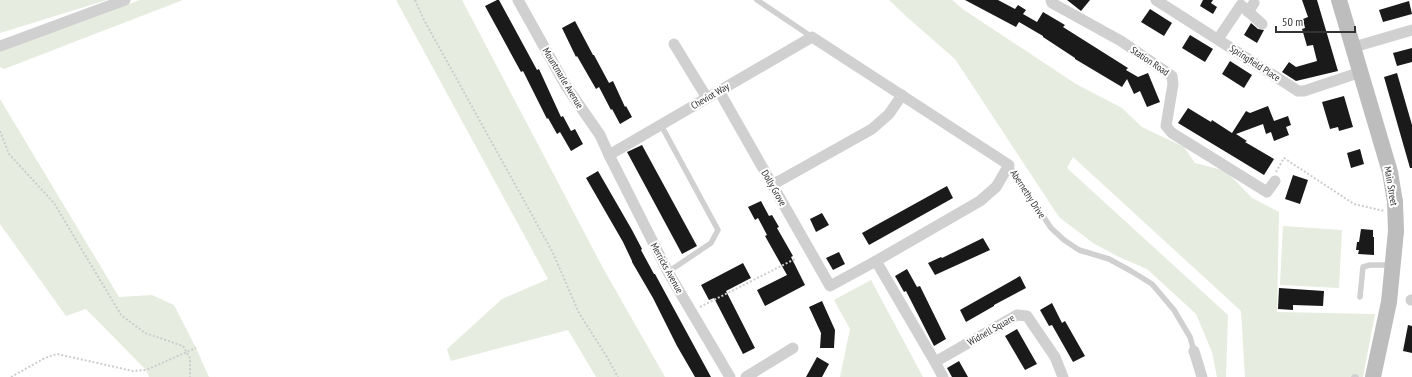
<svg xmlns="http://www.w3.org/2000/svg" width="1412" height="377" viewBox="0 0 1412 377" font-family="'PT Sans Narrow',sans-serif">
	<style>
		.green { fill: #e6ecdf }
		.building { fill: #1a1a1a }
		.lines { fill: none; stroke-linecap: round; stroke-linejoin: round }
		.path { stroke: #cdcdcd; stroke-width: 2; stroke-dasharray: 2 2; stroke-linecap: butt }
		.lane { stroke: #d0d0d0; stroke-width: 5.5 }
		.street { stroke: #d0d0d0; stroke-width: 11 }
		.secondary { stroke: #bdbdbd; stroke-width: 16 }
		.secondary-bridge { stroke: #bdbdbd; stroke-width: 16 }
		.labels { text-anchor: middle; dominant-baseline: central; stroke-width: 4; stroke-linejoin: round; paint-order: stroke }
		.street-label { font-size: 10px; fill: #333; stroke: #fff }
	</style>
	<rect width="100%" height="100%" fill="#fff"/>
	<g class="green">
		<path d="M0,0H107L0,33Z"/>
		<path d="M140,0H183L4,69L0,67V51Z"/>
		<path d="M396,0H462L603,268L665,377H596L568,330L451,361L447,349L502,299L548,279Z"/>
		<path d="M889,0H952L964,10L1076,84L1122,108L1142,127L1184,147L1195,163L1226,171L1252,198L1279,212L1277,312L1375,314L1363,377H1245L1241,311L1073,157L1067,168L1228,315L1226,377H1217L1212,352L1196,314L1147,269L1119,257L1093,243L1059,217L955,59L908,18Z"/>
		<path d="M0,99L119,297L152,295L174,305L196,348L209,377H149L146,370L86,309L66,316L0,224Z"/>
		<path d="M1283,226L1342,230L1339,288L1280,285Z"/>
		<path d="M871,280L923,377H840L850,329L834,300Z"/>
	</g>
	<g class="building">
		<path d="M497,0H499L537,70L539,69L561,117L563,116L571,131L575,129L583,144L571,151L560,132L557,134L548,118L547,119L523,71L521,72L485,6Z"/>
		<path d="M965,0H998L1015,9L1018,5L1026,10L1023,14L1037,22L1043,12L1065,25L1063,27L1128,68L1126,70L1138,77L1148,73L1160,102L1147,107L1140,91L1134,94L1127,79L1122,87L1075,59V58L1043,37V36L1019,22L1016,27Z"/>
		<path d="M1067,0H1090L1081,11Z"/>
		<path d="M1203,0H1213L1211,3L1217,7L1213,14L1200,6Z"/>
		<path d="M1302,0H1317L1338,71L1296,81L1282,72L1289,62L1296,67L1317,61L1313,45L1307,46L1302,29L1305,28L1303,19L1308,17Z"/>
		<path d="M1409,1L1412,14L1383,22L1379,10Z"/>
		<path d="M1150,9L1172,23L1164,36L1141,22Z"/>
		<path d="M575,21L593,55H594L609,83L613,81L625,107L626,106L632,117L620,124L612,109L611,110L599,87L596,89L577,56L576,57L562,28Z"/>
		<path d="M1251,23L1258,29L1264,30L1257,43L1244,35Z"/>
		<path d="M1190,35L1213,49L1205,62L1182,48Z"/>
		<path d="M1412,48V62L1397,66L1393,53Z"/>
		<path d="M1230,61L1252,75L1244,88L1222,74Z"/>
		<path d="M1397,73L1412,125V168H1410L1384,77Z"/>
		<path d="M1344,96L1353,127L1339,131L1338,127L1330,129L1322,102Z"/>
		<path d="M1268,106L1274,121L1288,116L1291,125L1286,127L1289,135L1274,141L1271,132L1266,134L1263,124L1236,134L1247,141L1245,142L1274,159L1264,175L1178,123L1188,108L1211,122L1212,120L1232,133L1246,111L1250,113Z"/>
		<path d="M642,145L697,246L682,254L627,152Z"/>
		<path d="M1360,149L1364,164L1351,168L1347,153Z"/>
		<path d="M598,171L632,230L642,249L641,250L654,274H655L711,377H695L677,346L653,298L632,262V261L623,242L586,178Z"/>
		<path d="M1293,175L1308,180L1300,204L1285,199Z"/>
		<path d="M947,186L953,198L869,245L862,233Z"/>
		<path d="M761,201L769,216L772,215L779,227L777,228L793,256L791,257L805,285L765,306L757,290L787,275L765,236L767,235L758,218L755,220L748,207Z"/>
		<path d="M822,213L829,225L816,232L810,219Z"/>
		<path d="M1361,229L1373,230V237H1374V255L1358,254L1359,250H1356L1357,242H1359Z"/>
		<path d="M983,238L990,250L935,275L928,263L941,257L942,258Z"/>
		<path d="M839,252L845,264L833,270L826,258Z"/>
		<path d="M743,263L751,278L726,291L755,348L743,354L714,298L709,300L701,285Z"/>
		<path d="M907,269L917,287L920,286L946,339L934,346L906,291L904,292L895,276Z"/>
		<path d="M1020,276L1026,288L994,305V306L966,322L960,310Z"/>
		<path d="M1279,288L1324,291L1323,306L1293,305V310L1278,309Z"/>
		<path d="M822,301L835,330L834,348H820L821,333L809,307Z"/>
		<path d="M1052,303L1062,323L1065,321L1085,356L1073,362L1052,325L1049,326L1040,310Z"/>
		<path d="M1408,325L1412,326V353L1403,351Z"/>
		<path d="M1017,329L1037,364L1025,370L1005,336Z"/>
		<path d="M817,357L829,364L822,377H806Z"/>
		<path d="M959,361L968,377H952L947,368Z"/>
	</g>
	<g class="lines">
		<g class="path">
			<path d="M415,0L424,20L553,253L579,313L607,357L618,377"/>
			<path d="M0,131L9,154L54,203L121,315L145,333L183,346L190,358V377"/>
			<path d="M1276,172L1284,158L1354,204L1384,211"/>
			<path d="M700,307L795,259"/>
			<path d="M11,377L45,358L57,354L133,371L146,370L196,348"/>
		</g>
		<g class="lane">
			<path d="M757,0L812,37"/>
			<path d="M661,125L718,230L711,243L668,272"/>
			<path d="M1009,165L1051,228L1064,240L1079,250L1109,259L1131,271L1152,284L1174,310L1190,337L1194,351"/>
			<path d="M1360,297L1363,267L1370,265H1391"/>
			<path d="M1354,377H1356"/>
		</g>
		<g class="street">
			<path d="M518,0L566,86L600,135L609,155L668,272L730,377"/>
			<path d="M1051,0L1052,3L1121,41L1172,76L1173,84L1166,126L1172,133L1267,192L1275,181"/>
			<path d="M1156,0L1298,91H1304L1361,72"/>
			<path d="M1248,12L1254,3"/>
			<path d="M1218,39L1241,5L1262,24"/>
			<path d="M674,44L707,98"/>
			<path d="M0,46L125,0"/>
			<path d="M1354,47L1412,30"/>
			<path d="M719,91L830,286L876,261"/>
			<path d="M609,155L812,37L1009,165L996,187L980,201L876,261L935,362"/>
			<path d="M772,185L872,129L889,114L902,95"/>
			<path d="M1411,300H1412"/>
			<path d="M1194,351L1202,377"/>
			<path d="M746,377L793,348"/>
			<path d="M943,377L935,362L1017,315L1027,316L1055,357L1063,377"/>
		</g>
		<g class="secondary">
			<path d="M1339,0L1390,172L1395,202"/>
			<path d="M1373,377L1389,302L1396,231"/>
		</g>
		<path class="secondary-bridge" d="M1395,202L1396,231"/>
	</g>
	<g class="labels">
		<g class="street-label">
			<text transform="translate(1150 61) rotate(34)">Station Road</text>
			<text transform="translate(1255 63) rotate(33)">Springfield Place</text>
			<text transform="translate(563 78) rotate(59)">Mountmarle Avenue</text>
			<text transform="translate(710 96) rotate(-30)">Cheviot Way</text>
			<text transform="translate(1391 186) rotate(80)">Main Street</text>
			<text transform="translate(774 188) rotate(60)">Dolly Grove</text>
			<text transform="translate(1028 194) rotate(57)">Abernethy Drive</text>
			<text transform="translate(667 268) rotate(61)">Merricks Avenue</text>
			<text transform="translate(991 330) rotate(-30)">Widnell Square</text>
		</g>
	</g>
	<path d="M1276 26v6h79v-6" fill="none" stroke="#333333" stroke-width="2"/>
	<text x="1282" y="26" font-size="12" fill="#333333" stroke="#ffffff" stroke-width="3" paint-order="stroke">50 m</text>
</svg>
